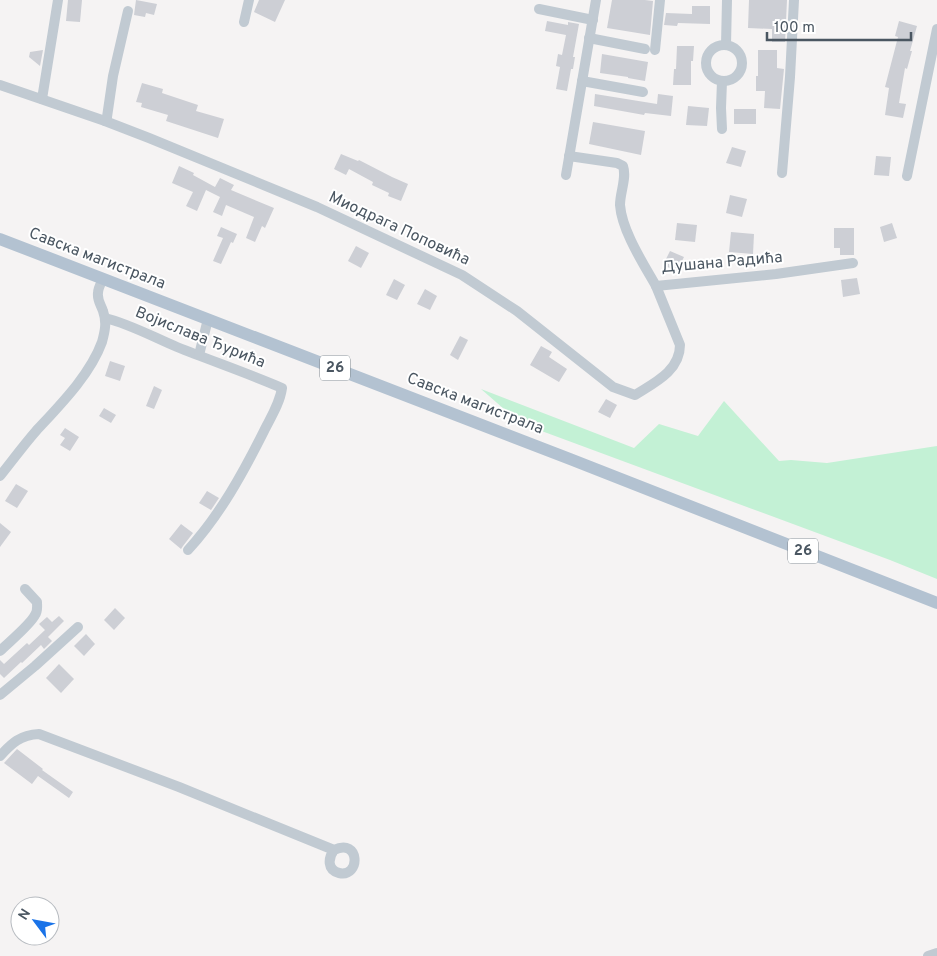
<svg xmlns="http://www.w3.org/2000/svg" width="937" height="956" viewBox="0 0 937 956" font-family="Overpass,sans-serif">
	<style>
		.green { fill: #c3f1d5 }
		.building { fill: #cdcfd5 }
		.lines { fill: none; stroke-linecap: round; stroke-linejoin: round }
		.minor { stroke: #c1cad2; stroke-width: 10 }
		.major { stroke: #b3c2d1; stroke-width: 12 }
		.labels { text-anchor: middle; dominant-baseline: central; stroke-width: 4; stroke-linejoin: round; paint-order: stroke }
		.shield { fill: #fff; stroke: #808990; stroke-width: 1 }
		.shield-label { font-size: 15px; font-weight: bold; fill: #4a5661 }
		.street-label { font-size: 16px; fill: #4a5661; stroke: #fff }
	</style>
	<rect width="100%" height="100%" fill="#f5f3f3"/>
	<path class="green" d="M481,389L634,448L659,424L698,436L724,401L779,461L791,460L827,463L937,446V579L890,560L520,423Z"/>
	<g class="building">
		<path d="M68,0H82L80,22L66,21Z"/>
		<path d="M136,0L157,4L154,15L146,13L145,17L134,15Z"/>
		<path d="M259,0H285L275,22L254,12Z"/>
		<path d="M612,0H645L653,1L650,35L607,28Z"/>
		<path d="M749,0H787L785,42H772V29L748,28Z"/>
		<path d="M692,6H710V24L678,23L677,26L664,25L666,13L692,14Z"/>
		<path d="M547,21L568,25V22L579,24L573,57H575L573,69H571L567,91L556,89L560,67L556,66L558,54L562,55L566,35L545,31Z"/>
		<path d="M899,21L917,26L910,51H912L907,69L905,68L899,103L906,104L903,118L885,115L889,88L885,87L898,37L895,36Z"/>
		<path d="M677,46H694L693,61H691V85H673L674,69H676Z"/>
		<path d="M43,50L40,66L29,57L30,52Z"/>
		<path d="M758,50H777V68L784,69L780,109L764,108L765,91H756V76H758Z"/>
		<path d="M602,54L648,62L645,81L628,78V77L600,73Z"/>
		<path d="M142,83L163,89L162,93L198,105L196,111L224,119L218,138L166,121L168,115L141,107L142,103L136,102Z"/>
		<path d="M595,94L657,104L658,94L673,96L671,116L645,113L644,115L594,106Z"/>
		<path d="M688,106L709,108L707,126L686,125Z"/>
		<rect x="734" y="109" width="22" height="15"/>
		<path d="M593,122L645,131L641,155L589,144Z"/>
		<path d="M732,147L746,151L741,167L726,163Z"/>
		<path d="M341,154L358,161L359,160L392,177L408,184L401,201L388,196L389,193L372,185L373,182L349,169L346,175L334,169Z"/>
		<path d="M876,156L891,157L889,176L874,175Z"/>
		<path d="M179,166L194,173L193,175L215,187L220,178L234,185L231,190L274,208L265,228L262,226L255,242L246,238L254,217L226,205L222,216L213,212L220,197L206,190L197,211L186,206L193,192L172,183Z"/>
		<path d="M730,195L747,199L742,217L726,213Z"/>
		<path d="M677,223L697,225L695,242L675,240Z"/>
		<path d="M892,223L897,238L884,242L880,227Z"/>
		<path d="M221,227L237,234L233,243L231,242L221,264L213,261L223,238L217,236Z"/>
		<path d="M834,228H854V255H840V248H834Z"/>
		<path d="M731,232L754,234L753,254L729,252Z"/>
		<path d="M356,246L369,253L361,268L348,261Z"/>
		<path d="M670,251L684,257L677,271L663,265Z"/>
		<path d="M857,278L860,294L843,297L841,280Z"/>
		<path d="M394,279L405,285L397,300L386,295Z"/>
		<path d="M425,289L437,296L430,310L417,304Z"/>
		<path d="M460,336L468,340L458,360L450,355Z"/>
		<path d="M541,346L552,352L549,357L567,369L559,382L530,365Z"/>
		<path d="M110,361L125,366L120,381L105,376Z"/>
		<path d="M154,386L162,390L154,409L146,406Z"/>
		<path d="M606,399L617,405L610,418L598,412Z"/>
		<path d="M104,408L116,415L111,423L99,416Z"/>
		<path d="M65,428L79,437L70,451L60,445L65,438L60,435Z"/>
		<path d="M16,484L28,491L17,508L5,501Z"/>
		<path d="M207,491L219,498L211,510L199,503Z"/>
		<path d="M0,523L11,532L0,547Z"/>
		<path d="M181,524L193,533L183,546L181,549L169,539Z"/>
		<path d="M115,608L125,618L114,630L104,620Z"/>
		<path d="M59,616L64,621L48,637L52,641L44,649L41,645L22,663L21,662L4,678L0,674V660L4,664L27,643L29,645L45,630L39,624L47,617L52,622Z"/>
		<path d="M86,634L95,644L84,656L74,646Z"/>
		<path d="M59,664L74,679L61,693L46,678Z"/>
		<path d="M17,749L43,769L42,770L73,792L69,798L38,776L32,784L4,763Z"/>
	</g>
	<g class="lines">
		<g class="minor">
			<path d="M539,9L593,20"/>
			<path d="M244,22L249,0"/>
			<path d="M589,38L645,49"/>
			<path d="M726,45L727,0"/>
			<circle cx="724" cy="63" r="18"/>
			<path d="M655,50L660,0"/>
			<path d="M582,81L643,92"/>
			<path d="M0,85L105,121L149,138L317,207L462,275L517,311L613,387L635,395C654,383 680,371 680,345L656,286"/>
			<path d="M42,99L58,0"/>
			<path d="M105,121L107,117L113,76L128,11"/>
			<path d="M722,129L721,108L722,81"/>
			<path d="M569,156L617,163L623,166C627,178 620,192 620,205C622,231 643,263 656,286L776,274L853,263"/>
			<path d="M782,173L790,77L794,0"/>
			<path d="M566,175L596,0"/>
			<path d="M907,176L937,29"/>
			<path d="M105,318C130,324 153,337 177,347C212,361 247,373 282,388C280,403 271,417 264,431C243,473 220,515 188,550"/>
			<path d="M199,355L208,319"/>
			<path d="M0,476C12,461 23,446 36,431C60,405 90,375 102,342C105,331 107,322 103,311C101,305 97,300 98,293C98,288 101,283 103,279"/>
			<path d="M0,651C9,642 30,625 35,615C38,611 37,607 37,602L25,589"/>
			<path d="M0,695L35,666L78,627"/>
			<path d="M0,756C12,743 20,735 39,734L179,787L334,850C360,837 361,878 339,873C327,870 328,858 334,850"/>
			<path d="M928,956L937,953"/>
		</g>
		<path class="major" d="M0,239L570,459L937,603"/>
	</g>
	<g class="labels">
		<g class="shield">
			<rect x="320" y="355.5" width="30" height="25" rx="4"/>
			<rect x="788" y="538.5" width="30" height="25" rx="4"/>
		</g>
		<g class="shield-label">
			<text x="335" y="368">26</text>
			<text x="803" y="551">26</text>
		</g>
		<g class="street-label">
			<text transform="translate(399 229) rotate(25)">Миодрага Поповића</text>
			<text transform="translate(97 259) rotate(21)">Савска магистрала</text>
			<text transform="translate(722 263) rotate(-5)">Душана Радића</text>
			<text transform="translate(200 338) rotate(22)">Војислава Ђурића</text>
			<text transform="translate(475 404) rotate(21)">Савска магистрала</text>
		</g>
	</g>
	<g transform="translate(35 921) rotate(302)"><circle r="24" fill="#ffffff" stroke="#b7bbc0"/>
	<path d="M0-4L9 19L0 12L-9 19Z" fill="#1a73e8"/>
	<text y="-8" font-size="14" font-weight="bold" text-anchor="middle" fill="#4a5661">N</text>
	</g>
	<path d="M767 32v8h144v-8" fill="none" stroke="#4a5661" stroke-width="2.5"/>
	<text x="774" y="32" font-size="15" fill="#4a5661" stroke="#ffffff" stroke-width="4" paint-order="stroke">100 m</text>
</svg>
